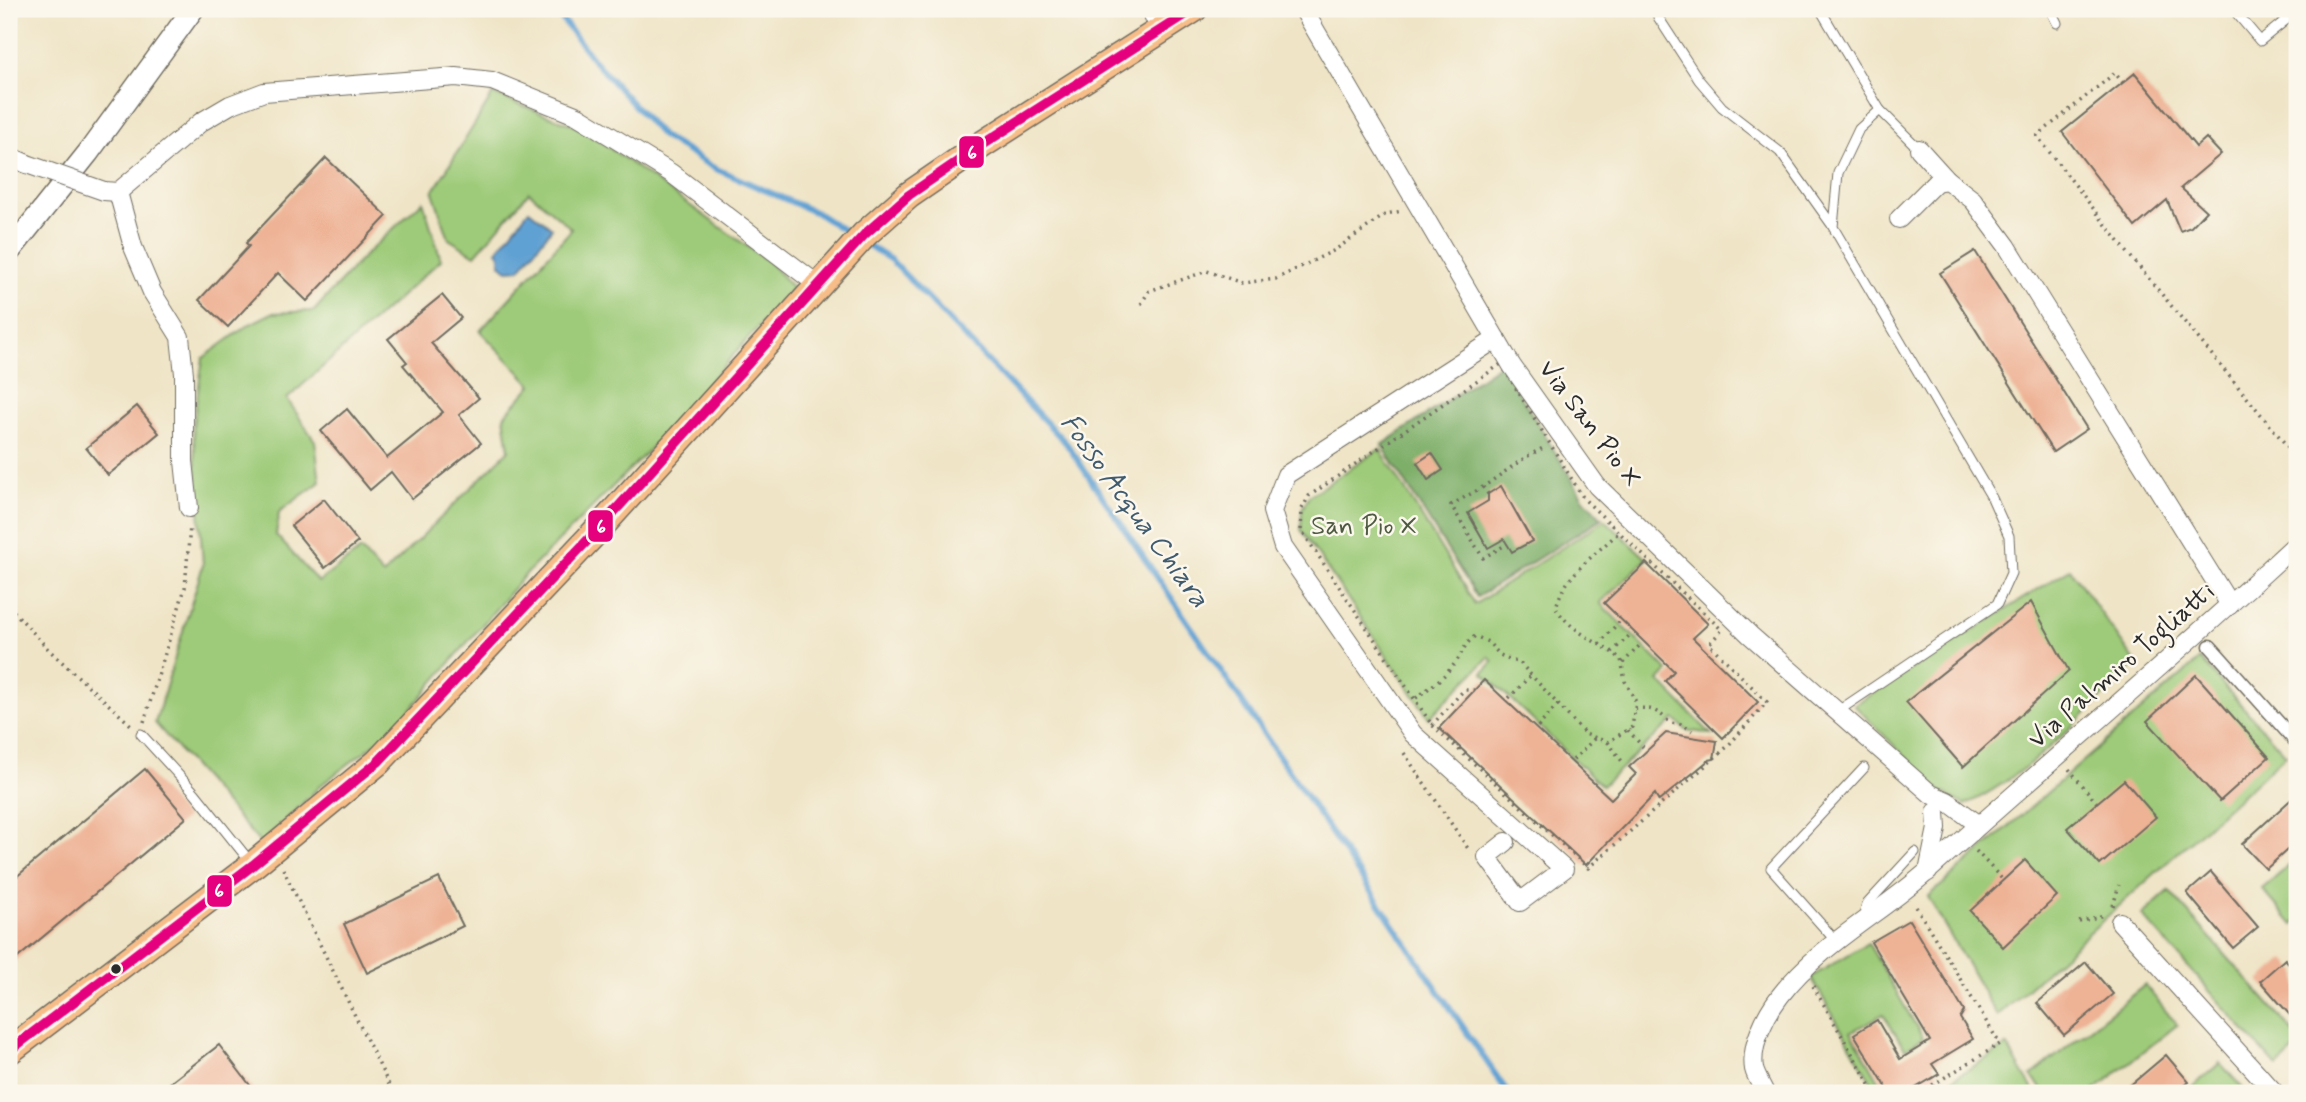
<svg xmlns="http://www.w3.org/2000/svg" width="2306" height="1102" viewBox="0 0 2306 1102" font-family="Mynerve,sans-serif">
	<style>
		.green { fill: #9ecb79; stroke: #647b52; stroke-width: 2 }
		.forest { fill: #7eaf69; stroke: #546d4a; stroke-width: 2 }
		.water { fill: #60a1d3; stroke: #46667f; stroke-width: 2 }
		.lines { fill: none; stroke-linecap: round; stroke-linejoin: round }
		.stream { stroke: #60a1d3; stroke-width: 6 }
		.building { fill: #eeb295 }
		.service-casing { stroke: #706c61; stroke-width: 11 }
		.pedestrian-casing { stroke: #706c61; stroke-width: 15 }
		.minor-casing { stroke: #706c61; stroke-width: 20 }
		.tertiary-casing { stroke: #706c61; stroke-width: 24 }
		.primary-casing { stroke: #706c61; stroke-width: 29 }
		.path { stroke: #706c61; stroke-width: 3.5; stroke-dasharray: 2 5; stroke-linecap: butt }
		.service { stroke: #fff; stroke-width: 9 }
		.pedestrian { stroke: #fff; stroke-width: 12 }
		.minor { stroke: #fff; stroke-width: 18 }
		.tertiary { stroke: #fff; stroke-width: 21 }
		.primary { stroke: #f7bd88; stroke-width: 26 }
		.minor-bridge-casing { stroke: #706c61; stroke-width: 20; stroke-linecap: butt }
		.minor-bridge { stroke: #fff; stroke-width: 18 }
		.bus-1-casing { stroke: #fbf7ec; stroke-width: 16 }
		.bus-1 { stroke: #e5007d; stroke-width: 10 }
		.bus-dot { fill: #2b2b2b; stroke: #fbf7ec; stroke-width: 2.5 }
		.labels { text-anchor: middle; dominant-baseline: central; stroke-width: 5; stroke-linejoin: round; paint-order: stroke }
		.street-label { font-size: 26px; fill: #2b2b2b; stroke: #fbf7ec }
		.park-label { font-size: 26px; fill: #4e5b42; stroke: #fbf7ec }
		.water-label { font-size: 28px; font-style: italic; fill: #405a6e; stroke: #fbf7ec }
		.line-badge { stroke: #fbf7ec; stroke-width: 2.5 }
		.badge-label { font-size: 19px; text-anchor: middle; font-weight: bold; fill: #fff }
	</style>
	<rect width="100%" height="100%" fill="#fbf7ec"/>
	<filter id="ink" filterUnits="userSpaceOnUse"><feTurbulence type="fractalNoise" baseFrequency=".0143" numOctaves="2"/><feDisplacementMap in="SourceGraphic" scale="14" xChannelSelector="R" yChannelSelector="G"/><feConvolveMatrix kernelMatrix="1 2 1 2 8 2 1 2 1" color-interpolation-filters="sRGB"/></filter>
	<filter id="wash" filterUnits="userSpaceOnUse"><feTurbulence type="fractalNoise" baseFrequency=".00686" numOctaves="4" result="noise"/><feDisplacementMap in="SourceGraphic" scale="28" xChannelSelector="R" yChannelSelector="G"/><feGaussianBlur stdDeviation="1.57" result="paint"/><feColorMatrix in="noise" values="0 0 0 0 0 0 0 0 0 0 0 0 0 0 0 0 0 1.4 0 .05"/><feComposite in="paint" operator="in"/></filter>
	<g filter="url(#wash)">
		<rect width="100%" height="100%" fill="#efe4c6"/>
		<g class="green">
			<path d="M493,94L583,129L769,262L793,288L648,451L523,577L393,730L321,785L261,844L155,723L203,565L193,426L203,358L248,325L272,313L314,311L362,258L423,201L441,260L287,399L315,441L320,482L279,512L276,535L318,582L361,550L383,575L509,450L504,416L532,385L480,331L572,229L529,192L475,255L449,239L433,192Z"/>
			<path d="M1380,449L1475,604L1605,520L1647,559L1600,603L1668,671L1659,681L1711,734L1686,730L1674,719L1602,786L1483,673L1493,662L1489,657L1429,718L1301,530L1302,509L1309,496Z"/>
			<path d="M2070,569L2136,663C2090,709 2024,780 1964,805L1936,788L1854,705Z"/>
			<path d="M2200,659L2286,755L1997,1016L1928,897Z"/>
			<path d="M2297,859V921L2293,925L2262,889Z"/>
			<path d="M2169,891L2297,1036V1048L2277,1067L2142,915Z"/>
			<path d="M1868,943L1923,1038L1905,1049L1883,1014L1851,1032L1886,1093H1878L1811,977Z"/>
			<path d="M2145,985L2177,1025L2091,1093H2045L2031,1076Z"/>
			<path d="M2007,1046L2035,1093H1930Z"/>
			<path d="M2220,1063L2247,1093H2186Z"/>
		</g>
		<path class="forest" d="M1501,364L1584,499L1602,518L1477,597L1382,445Z"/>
		<path class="water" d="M529,210L552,228L520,269L508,270L500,264V254L497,251Z"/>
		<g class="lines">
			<g class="stream">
				<path d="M554,9L596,63L662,136L714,168L817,213L854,237"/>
				<path d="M866,244L891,260L1066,443L1508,1093"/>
			</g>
		</g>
		<g id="blocks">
			<g class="building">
				<path d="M2135,73L2196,147L2206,138L2221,154L2181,188L2206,211L2191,227L2180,231L2167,200L2135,227L2062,132Z"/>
				<path d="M326,158L387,216L307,301L278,273L228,327L199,300L249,246L246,243Z"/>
				<path d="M1975,251L2087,429L2053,452L1940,273Z"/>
				<path d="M442,295L461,318L431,343L479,398L459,415L481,443L412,499L391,472L370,490L321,431L347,409L387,458L443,412L403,365L407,362L388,339Z"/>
				<path d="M137,406L159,433L108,475L86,448Z"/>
				<path d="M1432,453L1443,470L1428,480L1417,463Z"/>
				<path d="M1501,486L1532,541L1512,552L1504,539L1488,548L1468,513L1488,501V494Z"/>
				<path d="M324,499L358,542L325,568L291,526Z"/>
				<path d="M1646,563L1708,624L1693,638L1758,702L1723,738L1665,681L1674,671L1604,603Z"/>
				<path d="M2031,602L2069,671L1963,767L1906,702Z"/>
				<path d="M2196,675L2269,757L2220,801L2147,721Z"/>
				<path d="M1484,680L1611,799L1636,774L1629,767L1666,733L1717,741L1714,759L1709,760L1659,801L1655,794L1586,865L1439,728Z"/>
				<path d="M145,769L186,818L9,965V883Z"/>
				<path d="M2124,780L2156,817L2100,865L2067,828Z"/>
				<path d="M2297,794V841L2266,869L2242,844Z"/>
				<path d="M2025,860L2057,896L2003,947L1970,911Z"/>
				<path d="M2211,872L2258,927L2233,948L2187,893Z"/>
				<path d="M439,878L463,926L367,973L344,924Z"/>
				<path d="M1909,920L1964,1011L1960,1018L1973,1039L1932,1064L1939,1074L1907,1093H1890L1854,1034L1877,1020L1900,1059L1930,1041L1871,942Z"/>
				<path d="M2285,959L2297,972V1023L2260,981Z"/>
				<path d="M2086,962L2113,994L2064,1035L2037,1003Z"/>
				<path d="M219,1045L256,1093H157Z"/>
				<path d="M2166,1055L2189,1082L2175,1093H2121Z"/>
			</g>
		</g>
	</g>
	<g filter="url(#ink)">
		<use href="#blocks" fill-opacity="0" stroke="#706c61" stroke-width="2"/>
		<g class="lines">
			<g class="service-casing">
				<g id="service">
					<path d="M1820,9L1880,110L1919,149"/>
					<path d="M2050,9L2057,23"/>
					<path d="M2233,9L2260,41L2297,11"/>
					<path d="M1658,17L1699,80L1722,107L1780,152L1832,225"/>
					<path d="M1838,711L1997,604L2011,573L2009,536L1992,498L1833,227L1838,173L1859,129L1880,110"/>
					<path d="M141,734L195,793L252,864"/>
					<path d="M1863,919L1867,904L1915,852"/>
					<path d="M1835,940L1771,868L1864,768"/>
				</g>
			</g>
			<g class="pedestrian-casing">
				<path id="pedestrian" d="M2210,646L2297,743"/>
			</g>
			<g class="minor-casing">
				<g id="minor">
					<path d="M1150,9L1160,29"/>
					<path d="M1303,9L1512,366L1597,486L1750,635L1931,794L1947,801L1979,825"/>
					<path d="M1919,149L1947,180"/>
					<path d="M9,156L27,164"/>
					<path d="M104,191L118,192L201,122L230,105L264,92L456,77L492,81L578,116L671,173L818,285"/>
					<path d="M118,192L133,247L152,292L180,337L184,374V461L189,508"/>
					<path d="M1899,219L1936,182L1947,180L1973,200L2007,246L2230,605"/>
					<path d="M1496,339L1286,475L1272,511L1283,547L1413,734L1564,869L1520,902L1487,857L1506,842"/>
					<path d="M1928,872L1937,828L1936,812"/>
					<path d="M2120,922L2275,1093"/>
					<path d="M1765,1093C1762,1086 1756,1077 1754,1069C1750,1045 1766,1014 1780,996C1821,943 1880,914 1929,870C2051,760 2177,655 2297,543"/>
				</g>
			</g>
			<g class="tertiary-casing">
				<path id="tertiary" d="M9,252L88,153L193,9"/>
			</g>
			<g class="primary-casing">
				<path id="primary" d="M9,1051L253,865L378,762L603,524L865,234L909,195L983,144L1194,9"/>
			</g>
			<g class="path">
				<path d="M2123,83L2115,73L2037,136L2131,257L2297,458"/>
				<path d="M1141,304L1149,291L1207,271L1242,283L1276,279L1335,250L1386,214L1402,211"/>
				<path d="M1501,364L1584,499L1722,630L1709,644L1767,702L1727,747L1588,868L1432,725L1301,530L1302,509L1309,496Z"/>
				<path d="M1483,487L1451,505L1483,558L1507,544"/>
				<path d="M1488,494L1483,487L1526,457L1545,447"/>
				<path d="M9,606L49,650L132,726"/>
				<path d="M1599,644L1619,622"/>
				<path d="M1612,652L1631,634"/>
				<path d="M1623,663L1641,644"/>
				<path d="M1416,698C1431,687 1447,675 1458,659C1464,649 1466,643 1475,636L1488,642L1500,655L1521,664L1585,734L1608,742L1632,727L1636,702L1625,681L1621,659C1598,641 1572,633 1556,608C1563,576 1595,555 1618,533"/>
				<path d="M1509,698L1531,675"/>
				<path d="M1635,709C1650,706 1660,712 1670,723L1681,724L1692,731"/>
				<path d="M144,722L185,588L190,526"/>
				<path d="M1432,725L1464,690H1475"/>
				<path d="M1538,727L1559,703"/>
				<path d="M1628,730L1643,747"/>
				<path d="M1608,742L1624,764"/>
				<path d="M1404,753L1469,850"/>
				<path d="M1573,760L1595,738"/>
				<path d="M2069,769L2097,803"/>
				<path d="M1976,851L2003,880"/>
				<path d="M283,869L393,1093"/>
				<path d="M2113,906L2119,885"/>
				<path d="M1916,907L2000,1044L1919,1093"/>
				<path d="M2079,922L2104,915"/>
				<path d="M1813,986L1875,1093"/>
			</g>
			<use href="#service" class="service"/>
			<use href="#pedestrian" class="pedestrian"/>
			<use href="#minor" class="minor"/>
			<use href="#tertiary" class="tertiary"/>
			<use href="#primary" class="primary"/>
			<g class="minor-bridge-casing">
				<path id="minor-bridge" d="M27,164L104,191"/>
			</g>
			<use href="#minor-bridge" class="minor-bridge"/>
			<g class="bus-1-casing">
				<path id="bus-1" d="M9,1051L253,865L378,762L603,524L865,234L909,195L983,144L1194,9"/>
			</g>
			<use href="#bus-1" class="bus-1"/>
		</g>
	</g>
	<circle class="bus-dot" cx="116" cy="969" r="6"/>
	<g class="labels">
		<g class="street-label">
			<text transform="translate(1589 424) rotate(53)">Via San Pio X</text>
			<text transform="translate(2122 666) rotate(-41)">Via Palmiro Togliatti</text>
		</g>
		<g class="park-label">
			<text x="1364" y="527">San Pio X</text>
		</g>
		<g class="water-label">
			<text transform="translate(1134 511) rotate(54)">Fosso Acqua Chiara</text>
		</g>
	</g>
	<g class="line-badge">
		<rect x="958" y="135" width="27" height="34" rx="7" fill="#e5007d"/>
		<rect x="587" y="509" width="27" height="34" rx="7" fill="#e5007d"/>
		<rect x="206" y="874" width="27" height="34" rx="7" fill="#e5007d"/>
	</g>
	<g class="badge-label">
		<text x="972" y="159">6</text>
		<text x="601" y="533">6</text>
		<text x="219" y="897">6</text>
	</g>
	<rect width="2306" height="1102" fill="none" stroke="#fbf7ec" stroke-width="35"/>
</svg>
